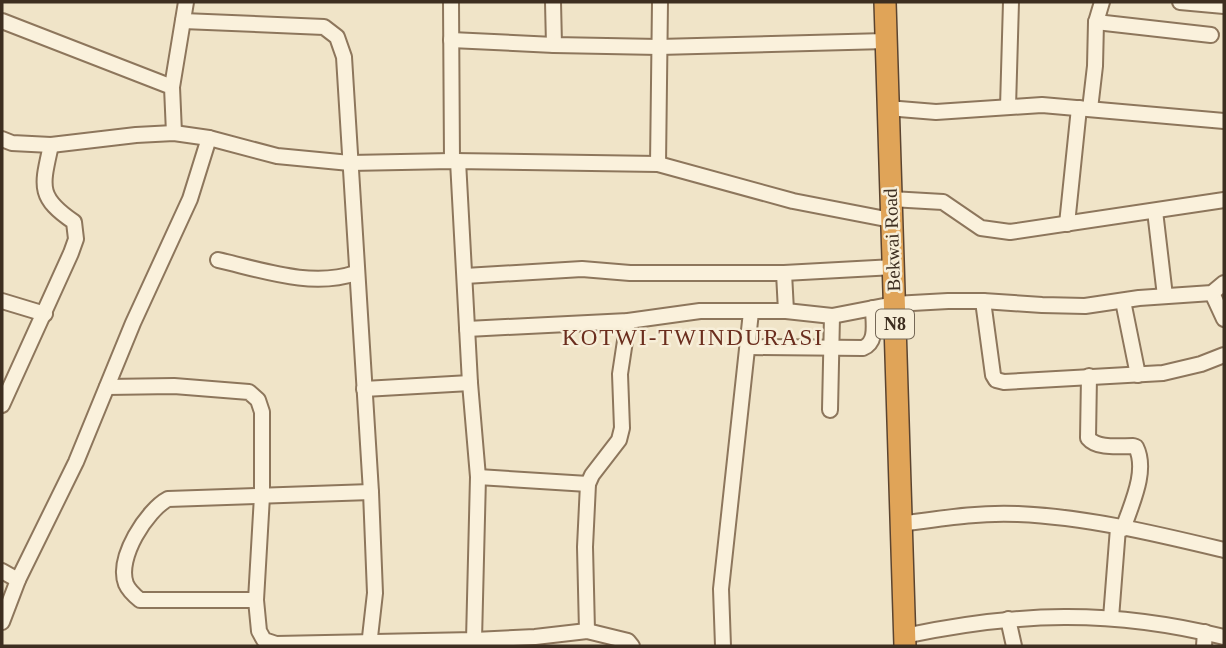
<svg xmlns="http://www.w3.org/2000/svg" width="1226" height="648" viewBox="0 0 1226 648" font-family="'Times New Roman',serif">
	<style>
		.lines { fill: none; stroke-linecap: round; stroke-linejoin: round }
		.minor-casing { stroke: #8d765c; stroke-width: 18 }
		.highway-casing { stroke: #5b4430; stroke-width: 24 }
		.minor { stroke: #faf1dc; stroke-width: 14 }
		.highway { stroke: #e0a458; stroke-width: 21 }
		.labels { text-anchor: middle; dominant-baseline: central; stroke-width: 5; stroke-linejoin: round; paint-order: stroke }
		.shield { fill: #f7eed8; stroke: #756857; stroke-width: 2 }
		.shield-label { font-size: 18px; font-weight: bold; fill: #3d2e20 }
		.street-label { font-size: 19px; fill: #3d2e20; stroke: #f7eed8 }
		.quarter-label { font-size: 23px; letter-spacing: 2px; fill: #6b2e1e; stroke: #f7eed8 }
	</style>
	<rect width="100%" height="100%" fill="#f0e4c8"/>
	<g class="lines">
		<g class="minor-casing">
			<g id="minor">
				<path d="M451,2L452,161"/>
				<path d="M553,2L554,45"/>
				<path d="M1180,2L1224,6"/>
				<path d="M2,21L172,87L174,133"/>
				<path d="M183,21L324,27L337,37L344,57L371,492L375,593L369,646"/>
				<path d="M1096,22L1211,35"/>
				<path d="M451,40L554,45L659,47L886,41"/>
				<path d="M172,87L186,2"/>
				<path d="M1008,107L1011,2"/>
				<path d="M887,108L936,112L1042,105L1224,121"/>
				<path d="M1090,109L1095,66L1096,22L1102,2"/>
				<path d="M2,139L12,143L51,145L136,135L174,133L209,138L277,156L350,163L452,161L658,164L793,201L891,220"/>
				<path d="M458,161L470,383L478,477L474,640"/>
				<path d="M658,164L660,2"/>
				<path d="M891,199L943,202L981,228L1010,232L1224,200"/>
				<path d="M1155,211L1165,296"/>
				<path d="M1067,224L1079,108"/>
				<path d="M218,260C262,270 311,288 356,273"/>
				<path d="M784,273L786,311"/>
				<path d="M465,276L582,269L630,273H784L894,267"/>
				<path d="M1212,293L1224,319"/>
				<path d="M2,301L45,314"/>
				<path d="M983,301L993,375L996,380L1004,382L1163,373L1201,364L1224,355"/>
				<path d="M1123,301L1138,375"/>
				<path d="M467,329L628,321L700,311H786L832,316L894,304L948,301H983L1042,305L1085,306L1139,298L1212,293L1224,283"/>
				<path d="M748,347L863,348C878,342 873,322 873,308"/>
				<path d="M1089,376L1088,438C1097,449 1119,446 1133,446L1136,447C1148,471 1131,505 1123,529"/>
				<path d="M107,387L174,386L249,392L258,400L262,412V496L256,600L259,631L264,640L276,644L474,640L535,637L587,631L628,641L632,646"/>
				<path d="M364,389L470,383"/>
				<path d="M2,405L71,253L76,239L74,222C37,197 42,186 51,145"/>
				<path d="M830,410L832,316"/>
				<path d="M478,477L588,484"/>
				<path d="M900,524C938,519 978,512 1018,514C1087,517 1157,534 1224,550"/>
				<path d="M2,571L18,580"/>
				<path d="M256,600H140C135,596 129,591 126,584C116,558 147,510 168,499L371,492"/>
				<path d="M1111,618L1118,528"/>
				<path d="M1008,619L1014,646"/>
				<path d="M2,622L18,580L76,462L133,323L190,199L209,138"/>
				<path d="M587,631L585,547L588,484L592,475L619,440L622,428L620,374L628,321"/>
				<path d="M904,636C1018,612 1111,609 1224,637"/>
				<path d="M723,646L721,589L751,312"/>
				<path d="M1204,646L1205,632"/>
			</g>
		</g>
		<g class="highway-casing">
			<path id="highway" d="M885,2L905,646"/>
		</g>
		<use href="#minor" class="minor"/>
		<use href="#highway" class="highway"/>
	</g>
	<g class="labels">
		<rect class="shield" x="876" y="309.5" width="38" height="29" rx="5"/>
		<g class="shield-label">
			<text x="895" y="324">N8</text>
		</g>
		<g class="street-label">
			<text transform="translate(892 240) rotate(-92)">Bekwai Road</text>
		</g>
		<g class="quarter-label">
			<text x="693" y="337">KOTWI-TWINDURASI</text>
		</g>
	</g>
	<rect width="1226" height="648" fill="none" stroke="#3d2e20" stroke-width="7"/>
</svg>
